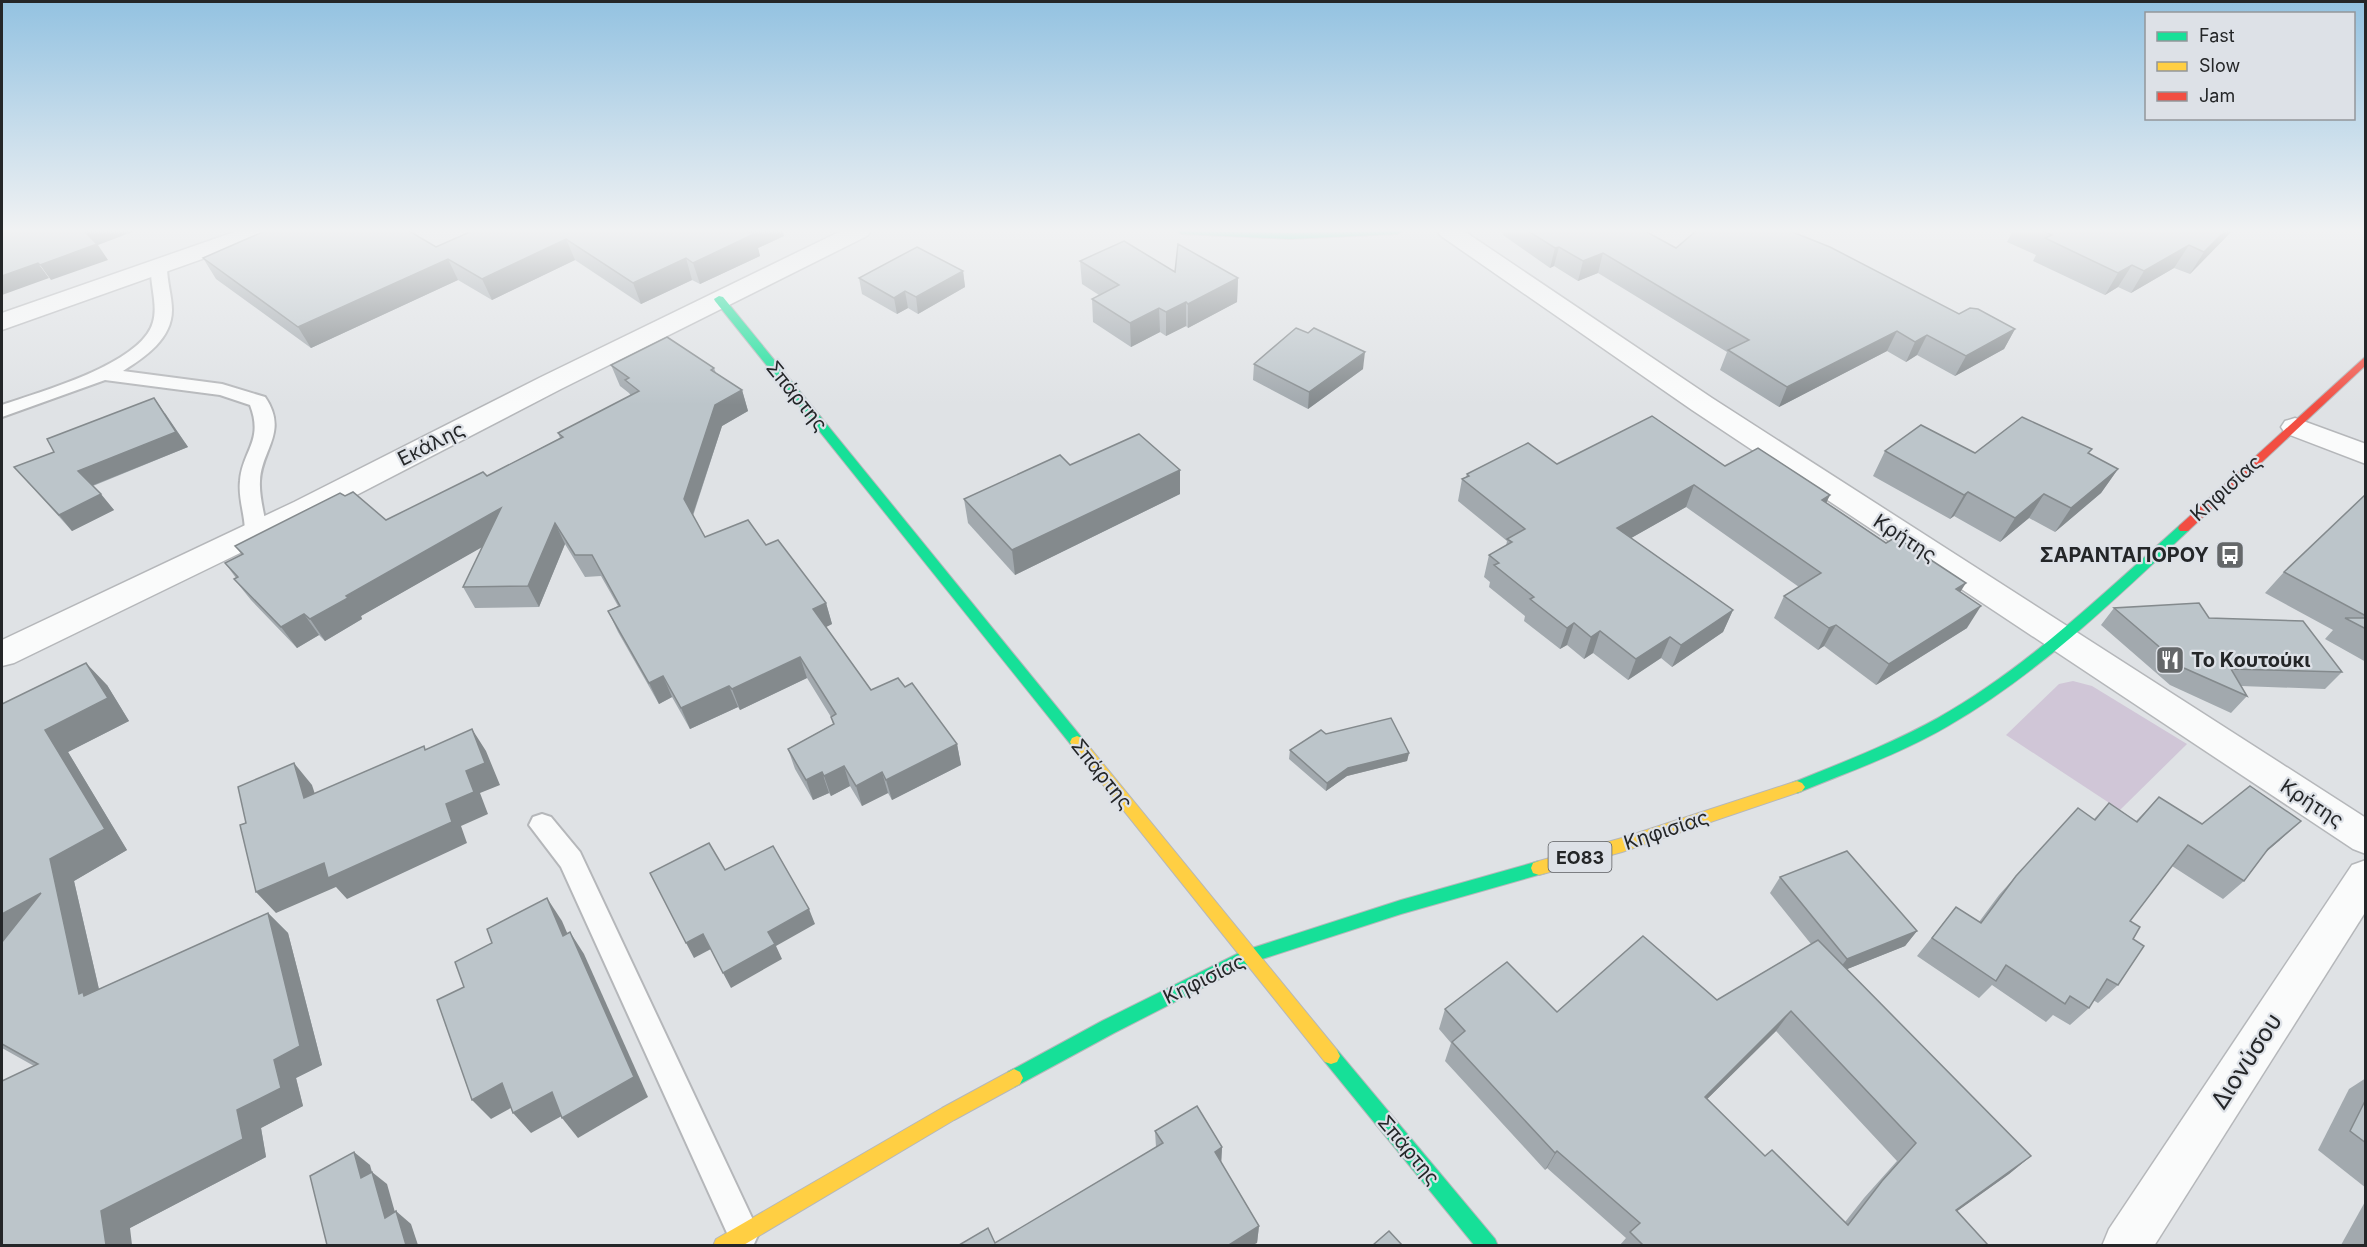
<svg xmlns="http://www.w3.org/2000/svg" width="2367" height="1247" viewBox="0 0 2367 1247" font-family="Inter,sans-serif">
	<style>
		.green { fill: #d0c6d7 }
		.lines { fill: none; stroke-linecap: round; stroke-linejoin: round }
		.lane-casing { stroke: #b5b7ba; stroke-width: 4 }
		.street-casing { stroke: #b5b7ba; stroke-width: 3 }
		.fast-casing { stroke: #b5b7ba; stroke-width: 2 }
		.slow-casing { stroke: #b5b7ba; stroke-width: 2 }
		.jam-casing { stroke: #b5b7ba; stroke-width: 2 }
		.lane { fill: #fafbfb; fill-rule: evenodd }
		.street { fill: #fafbfb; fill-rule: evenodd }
		.fast { fill: #16e098; fill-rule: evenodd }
		.slow { fill: #ffcf43; fill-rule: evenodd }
		.jam { fill: #f24e42; fill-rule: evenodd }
		.wall { fill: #a2a9ae; fill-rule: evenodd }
		.shaded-wall { fill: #848a8d }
		.building { fill: #bcc5ca; stroke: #848a8d; stroke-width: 1.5; fill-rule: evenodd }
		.labels { text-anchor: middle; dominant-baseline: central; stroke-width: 4.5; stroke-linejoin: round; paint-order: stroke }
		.shield { fill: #dde1e7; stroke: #5c5e61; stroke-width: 1.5 }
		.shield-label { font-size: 18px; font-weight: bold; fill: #242628 }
		.street-label { font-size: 20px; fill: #242628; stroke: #dde1e7 }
		.poi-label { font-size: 20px; font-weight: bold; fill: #242628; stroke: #dde1e7; text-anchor: end }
		.near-street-label { font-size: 24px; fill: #242628; stroke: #dde1e7 }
	</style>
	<rect width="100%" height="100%" fill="#dfe2e5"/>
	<path class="green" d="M2073,681L2092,686L2187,744L2120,810L2006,735L2059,684Z"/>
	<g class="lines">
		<g class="lane-casing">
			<g id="lane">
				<path d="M159,262L167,267C167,282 172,296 172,310C172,339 145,357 123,371L222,384L265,397C289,432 261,450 260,481C259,498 265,515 267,532L263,537L256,539L249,537L245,532C245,515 238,498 240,481C242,451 264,441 250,405L220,395L105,380L2,417V405C39,392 142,364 153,322C158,305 150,285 151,267Z"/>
				<path d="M542,814L551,817L580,852L754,1222L759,1233L754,1244H732L561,867L529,825L533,817Z"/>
			</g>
		</g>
		<g class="street-casing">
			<g id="street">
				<path d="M237,231H271L267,236L2,330V313Z"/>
				<path d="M841,231H871L867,236L561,389L316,516L14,663L2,666V640L294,502L541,377Z"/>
				<path d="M1437,231H1464L1712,398L2366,818V854L2353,849L1692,410L1441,236Z"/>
				<path d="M2295,418L2366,444V464L2285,433L2281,427L2285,421Z"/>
				<path d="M2366,860V911L2154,1246H2102L2109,1229L2352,865Z"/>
			</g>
		</g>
		<g class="fast-casing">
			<g id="fast">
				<path d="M1177,231L1290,233L1402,231L1397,234L1290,239L1182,234Z"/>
				<path d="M719,296L723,297L1082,738L1084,742L1082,746L1077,748L1072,746L715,301L714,299Z"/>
				<path d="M2184,524L2190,528L2188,531C2113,601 2038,674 1948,726C1902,753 1851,771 1802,791L1797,793L1792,791L1789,787L1792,783C1841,763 1891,744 1938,718C2028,667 2103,594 2180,525Z"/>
				<path d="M1539,861L1545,863L1547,868L1545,873L1401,914L1253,962L1114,1033L1020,1084L1014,1087L1008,1084L1005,1078L1008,1072L1102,1021L1243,951L1401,900Z"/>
				<path d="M1331,1048L1337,1050L1495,1239L1498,1246H1475L1325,1062L1322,1056L1325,1050Z"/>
			</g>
		</g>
		<g class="slow-casing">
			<g id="slow">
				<path d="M1077,736L1082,738L1337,1050L1340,1056L1337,1062L1331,1064L1325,1062L1072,746L1070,742L1072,738Z"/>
				<path d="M1797,781L1802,783L1805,787L1802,791L1622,852L1539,875L1533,873L1531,868L1533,863L1539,861L1622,838Z"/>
				<path d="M1014,1069L1020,1072L1023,1078L1020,1084L954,1120L742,1246H713L716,1239L942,1108Z"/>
			</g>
		</g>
		<g class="jam-casing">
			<path id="jam" d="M2366,356V365L2188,531H2180L2178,528L2180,525Z"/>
		</g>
		<use href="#lane" class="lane"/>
		<use href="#street" class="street"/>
		<use href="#fast" class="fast"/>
		<use href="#slow" class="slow"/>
		<use href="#jam" class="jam"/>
	</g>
	<g class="wall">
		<path d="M472,231L784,236L758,248L760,256L700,284L692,280L641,304L575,260L492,300L458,280L311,348L216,279L203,258L436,247Z"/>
		<path d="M1504,231H1645L1676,248L1959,314L2015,329L2004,349L1955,376L1917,355L1906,362L1887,351L1779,407L1720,370L1727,352L1598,273L1578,281L1554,266L1550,268L1503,235Z"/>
		<path d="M2013,231H2232L2190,274L2174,268L2131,293L2118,287L2105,295L2033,261L2036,255L2007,242Z"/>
		<path d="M1080,261L1238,278L1237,302L1188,328L1186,326L1166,336L1160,332L1131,347L1093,322L1092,299L1099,295L1082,284Z"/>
		<path d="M963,271L965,287L918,314L908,308L897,314L862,294L859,278Z"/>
		<path d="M1254,364L1363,369L1308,409L1253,380Z"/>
		<path d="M611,365L714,368L716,373L742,390L748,411L722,426L693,516L705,537L766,545L826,603L832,624L826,627L871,690L905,687L957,744L961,765L892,800L888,793L862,806L850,786L831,796L829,793L813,800L795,769L788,749L833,724L831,717L807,678L740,710L738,707L690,729L672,697L659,704L618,632L608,611L618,606L601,576L585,577L565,544L539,607L475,608L463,587L483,546L361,616L362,619L325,641L319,635L297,648L251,600L234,579L236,578L225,563L242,555L235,546L345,496L386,520L487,476L560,438L558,433L631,396L629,393L620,386Z"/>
		<path d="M165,413L188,447L93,486L114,510L72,531L14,467Z"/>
		<path d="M1885,451L2089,454L2118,469L2101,493L2055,532L2029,518L2000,542L1954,516L1950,519L1873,476Z"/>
		<path d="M1557,464L1725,466L1830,495L1826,502L1960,592L1967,628L1876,685L1824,646L1818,650L1774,618L1784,596L1799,587L1686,507L1631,538L1733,610L1723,632L1672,667L1661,658L1628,680L1593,653L1584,659L1567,645L1560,649L1524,621L1525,616L1489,587L1490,582L1484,577L1489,555L1506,546L1507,541L1458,501L1462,479L1466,477L1467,474Z"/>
		<path d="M1070,465L1180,494L1015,575L968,523L964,499Z"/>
		<path d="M2366,494V662L2325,639L2333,630L2265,593L2284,572Z"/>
		<path d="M2114,608L2209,618L2342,672L2325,689L2241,686L2247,696L2231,713L2170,685L2101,625Z"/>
		<path d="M107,685L129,721L68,752L127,850L74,881L99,989L268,913L288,933L322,1065L296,1078L303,1106L261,1128L266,1157L130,1228L34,1066L2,1048V704Z"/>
		<path d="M1290,750L1409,753L1407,761L1347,776L1326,791L1289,759Z"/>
		<path d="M2159,797L2202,824L2280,840L2265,853L2244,881L2223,899L2172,866L2130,921L2133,939L2118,985L2098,1003L2093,1000L2089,1008L2070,1025L2053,1015L2046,1022L1992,985L1979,998L1917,956L1956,907L1979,922L1999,895L2016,876L2094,819L2109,803L2136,821Z"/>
		<path d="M1780,877L1917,931L1905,946L1847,969L2031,1156L2009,1174L1957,1211L1988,1245H1620L1626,1238L1547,1168L1545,1170L1445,1061L1451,1043L1439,1029L1445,1009L1557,1012L1717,1000L1811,944L1770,893ZM1776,1031L1897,1161L1864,1198L1845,1222L1765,1156L1707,1099Z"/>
		<path d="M2366,1078V1188L2318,1150L2349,1089Z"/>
		<path d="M1155,1131L1222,1147L1221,1163L1259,1226L1257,1243H995L1156,1147Z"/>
		<path d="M2366,1200V1245H2341Z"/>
	</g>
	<g class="shaded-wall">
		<path d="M85,231H135L98,245L108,260L51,280L40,265Z"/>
		<path d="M747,231H783L784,236L758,248L760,256L700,284L693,263Z"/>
		<path d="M2225,231H2232L2190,274L2204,252Z"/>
		<path d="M566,239L575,260L492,300L482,279Z"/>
		<path d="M2189,245L2174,268L2131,293L2144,271Z"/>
		<path d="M1559,247L1554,266L1550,268L1555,248Z"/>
		<path d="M1603,253L1598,273L1578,281L1583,261Z"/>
		<path d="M686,258L692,280L641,304L633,283Z"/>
		<path d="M448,259L458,280L311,348L298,327Z"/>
		<path d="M38,263L49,278L2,295V276Z"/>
		<path d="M2132,265L2118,287L2105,295L2118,273Z"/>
		<path d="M963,271L965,287L918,314L916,297Z"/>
		<path d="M1238,278L1237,302L1188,328V304Z"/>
		<path d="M905,291L908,308L897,314L894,298Z"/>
		<path d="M1186,302V326L1166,336V312Z"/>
		<path d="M1159,308L1160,332L1131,347L1130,323Z"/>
		<path d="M2015,329L2004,349L1955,376L1966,356Z"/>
		<path d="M1897,331L1887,351L1779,407L1787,387Z"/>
		<path d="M1927,335L1917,355L1906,362L1915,342Z"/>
		<path d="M1365,352L1363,369L1308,409L1309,392Z"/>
		<path d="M742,390L748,411L722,426L691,520L684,499L715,405Z"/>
		<path d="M154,398L188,447L91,486L78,471Z"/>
		<path d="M2118,469L2101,493L2055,532L2071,508Z"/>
		<path d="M1180,470V494L1015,575L1012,550Z"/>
		<path d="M1694,485L1686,507L1610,550L1617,528Z"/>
		<path d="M1968,492L1954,516L1950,519L1964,495Z"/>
		<path d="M101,494L114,510L72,531L59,515Z"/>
		<path d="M2044,494L2029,518L2000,542L2015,518Z"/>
		<path d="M1830,495L1820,516L1822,500Z"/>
		<path d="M501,508L512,530L361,616L362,619L325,641L310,619L346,596Z"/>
		<path d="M555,523L565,544L539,607L528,586Z"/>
		<path d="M1966,583L1952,605L1956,589Z"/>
		<path d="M826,603L832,624L820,630L813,609Z"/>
		<path d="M1981,606L1967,628L1876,685L1889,664Z"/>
		<path d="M1733,610L1723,632L1672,667L1681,645Z"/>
		<path d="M304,614L319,635L297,648L281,627Z"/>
		<path d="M1574,623L1567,645L1560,649L1567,628Z"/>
		<path d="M1836,625L1824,646L1818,650L1829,628Z"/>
		<path d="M1600,631L1593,653L1584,659L1591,637Z"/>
		<path d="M1670,637L1661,658L1628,680L1636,659Z"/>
		<path d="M800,657L807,678L740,710L732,689Z"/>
		<path d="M86,663L107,685L129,721L68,752L127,850L74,881L103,1007L2,949V914L45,730Z"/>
		<path d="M663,676L672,697L659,704L649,683Z"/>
		<path d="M729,686L738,707L690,729L681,708Z"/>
		<path d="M472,729L486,751L500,785L480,793L488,814L461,826L467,843L347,899L336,887L276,913L256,892L466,771Z"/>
		<path d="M957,744L961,765L892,800L886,780Z"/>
		<path d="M1409,753L1407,761L1347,776L1326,791L1327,783L1348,768Z"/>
		<path d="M294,763L312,785L323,819L304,798Z"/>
		<path d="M844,766L850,786L831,796L824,776Z"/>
		<path d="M822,772L829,793L813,800L806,780Z"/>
		<path d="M882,772L888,793L862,806L856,786Z"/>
		<path d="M2301,821L2280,840L2247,868L2268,849Z"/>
		<path d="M547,898L562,921L578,958L563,936Z"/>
		<path d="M809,909L815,924L776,946L782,959L731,988L723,973L768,932Z"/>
		<path d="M268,913L288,933L322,1065L296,1078L303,1106L261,1128L266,1157L130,1228L132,1245H106L101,1211L237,1110L274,1060Z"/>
		<path d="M1917,931L1905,946L1835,974L1847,959Z"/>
		<path d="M570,932L584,954L648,1097L578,1138L562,1118Z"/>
		<path d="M703,934L711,949L694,958L686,943Z"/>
		<path d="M1791,1011L1776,1031L1691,1115L1705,1097Z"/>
		<path d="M502,1083L520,1103L491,1119L472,1100Z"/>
		<path d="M552,1092L569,1112L531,1133L513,1113Z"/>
		<path d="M1222,1147L1221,1166L1215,1152Z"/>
		<path d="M1557,1151L1547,1168L1545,1170L1555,1153Z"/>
		<path d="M354,1152L370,1165L377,1190L361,1178Z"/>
		<path d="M2031,1156L2009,1174L1935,1227L1956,1210Z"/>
		<path d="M372,1172L387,1184L400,1230L385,1218Z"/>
		<path d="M396,1211L411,1224L418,1245H406Z"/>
		<path d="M1259,1226L1257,1243L1253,1245H1229Z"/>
	</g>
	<g class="building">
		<path d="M2,231H85H84L97,244L40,265L38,263L2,276Z"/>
		<path d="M265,231H409L436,247L472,231H748L754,234L693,263L686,258L633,283L566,239L482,279L448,259L298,327L203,258Z"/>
		<path d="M1528,231H1645L1676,248L1696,231H1790L1830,247L1959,314L1970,308L1978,309L2015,329L1966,356L1927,335L1915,342L1897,331L1787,387L1728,350L1749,340L1603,253L1583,261L1559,247L1555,248Z"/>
		<path d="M2043,231H2225L2204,252L2189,245L2144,271L2132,265L2118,273L2045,238L2052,235Z"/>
		<path d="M1124,241L1175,272L1178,244L1238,278L1188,304L1186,302L1166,312L1159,308L1130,323L1092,299L1119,285L1080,261Z"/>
		<path d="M917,247L963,271L916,297L905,291L894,298L859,278Z"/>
		<path d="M1296,328L1308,333L1314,328L1365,352L1309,392L1254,364Z"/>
		<path d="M667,337L714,368L711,370L742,390L715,405L684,499L705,537L748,520L766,545L778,540L826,603L813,609L871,690L898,678L905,687L912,683L957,744L886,780L882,772L856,786L844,766L824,776L822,772L806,780L788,749L834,724L831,717L836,714L800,657L732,689L729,686L681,708L663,676L649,683L608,611L620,606L592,555H575L555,523L528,586L463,587L501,508L346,596L348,598L310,619L304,614L281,627L234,579L238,577L225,563L243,554L235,546L340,493L345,496L353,492L386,520L483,472L487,476L563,437L558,433L639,391L625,380L629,378L611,365Z"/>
		<path d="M154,398L176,432L78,471L101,494L59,515L14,467L54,452L47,439Z"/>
		<path d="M1652,416L1725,466L1758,448L1830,495L1822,500L1886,543L1896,537L1966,583L1956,589L1981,606L1889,664L1836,625L1829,628L1784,596L1821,573L1694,485L1617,528L1733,610L1681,645L1670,637L1636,659L1600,631L1591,637L1574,623L1567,628L1530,599L1534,597L1494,565L1499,563L1489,555L1512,542L1507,539L1525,529L1462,479L1469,476L1467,474L1528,443L1557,464Z"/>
		<path d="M2022,417L2092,449L2088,453L2118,469L2071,508L2044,494L2015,518L1968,492L1964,495L1885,451L1921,425L1975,453Z"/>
		<path d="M1139,434L1180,470L1012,550L964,499L1060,455L1070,465Z"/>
		<path d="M2366,494V616L2284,572Z"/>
		<path d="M2199,603L2209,618L2303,621L2342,672L2231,669L2247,696L2184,668L2114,608Z"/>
		<path d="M2345,618H2366V629Z"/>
		<path d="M86,663L108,698L45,730L105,829L50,859L79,994L83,992L84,996L268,913L300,1046L274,1060L281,1088L237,1110L243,1139L101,1211L106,1245H2V1081L38,1064L2,1044V942L41,893L2,914V704Z"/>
		<path d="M1391,718L1409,753L1348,768L1327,783L1290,750L1321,730L1326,734Z"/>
		<path d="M472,729L485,763L466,771L474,792L446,804L452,822L328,878L324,863L256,892L240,825L246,823L238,787L294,763L304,798L424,746L425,750Z"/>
		<path d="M2250,786L2301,821L2268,849L2244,881L2188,845L2130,921L2140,927L2133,939L2144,946L2118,985L2107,979L2089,1008L2070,996L2065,1004L2006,965L1996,981L1932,938L1956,907L1981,923L2016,876L2078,808L2095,820L2109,803L2137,822L2159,797L2202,824Z"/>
		<path d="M709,843L725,870L773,846L809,909L768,932L775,944L723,973L703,934L686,943L650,873Z"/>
		<path d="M1847,851L1917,931L1847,959L1780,877Z"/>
		<path d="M547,898L563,936L570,932L634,1077L562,1118L552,1092L513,1113L502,1083L472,1100L437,1000L464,987L455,962L492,943L487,929Z"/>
		<path d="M1643,936L1717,1000L1818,940L2031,1156L1956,1210L1988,1245H1643L1630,1232L1640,1223L1557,1151L1555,1153L1452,1042L1465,1031L1445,1009L1507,962L1557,1012ZM1791,1011L1916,1143L1882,1181L1848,1225L1772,1150L1765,1156L1705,1097Z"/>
		<path d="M2366,1099V1143L2350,1131Z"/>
		<path d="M1197,1106L1222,1147L1215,1152L1259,1226L1229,1245H959L988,1228L995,1243L1163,1143L1155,1131Z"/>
		<path d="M354,1152L361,1178L372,1172L385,1218L396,1211L406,1245H327L310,1176Z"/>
		<path d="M1389,1231L1402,1245H1373Z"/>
	</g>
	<linearGradient id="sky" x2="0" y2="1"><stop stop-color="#93c2e1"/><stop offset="0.57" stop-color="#f1f2f3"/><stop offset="1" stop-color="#f1f2f3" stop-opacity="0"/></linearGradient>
	<rect width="2367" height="405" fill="url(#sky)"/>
	<defs>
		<g id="bus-square" transform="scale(1.5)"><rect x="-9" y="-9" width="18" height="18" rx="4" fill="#65686a" stroke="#dde1e7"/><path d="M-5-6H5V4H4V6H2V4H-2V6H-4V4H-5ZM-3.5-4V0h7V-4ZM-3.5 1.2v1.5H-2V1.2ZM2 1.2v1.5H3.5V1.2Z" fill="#fff"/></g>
		<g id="restaurant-square" transform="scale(1.5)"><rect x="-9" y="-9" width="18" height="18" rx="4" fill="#65686a" stroke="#dde1e7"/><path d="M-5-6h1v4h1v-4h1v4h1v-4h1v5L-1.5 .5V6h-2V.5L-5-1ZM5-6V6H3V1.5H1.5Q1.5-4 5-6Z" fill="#fff"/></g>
	</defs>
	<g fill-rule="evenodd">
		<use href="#bus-square" x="2230" y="555"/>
		<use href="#restaurant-square" x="2170" y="660"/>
	</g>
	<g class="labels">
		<rect class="shield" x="1548.5" y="842" width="63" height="30" rx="4.5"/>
		<g class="shield-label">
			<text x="1580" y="857">ΕΟ83</text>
		</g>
		<g class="street-label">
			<text transform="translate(797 396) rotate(51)">Σπάρτης</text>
			<text transform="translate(431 444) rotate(-27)">Εκάλης</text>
			<text transform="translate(2226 488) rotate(-42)">Κηφισίας</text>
			<text transform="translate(1905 538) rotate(33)">Κρήτης</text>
			<text transform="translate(1102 774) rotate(51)">Σπάρτης</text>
			<text transform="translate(2312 803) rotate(33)">Κρήτης</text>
			<text transform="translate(1666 830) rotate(-18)">Κηφισίας</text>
			<text transform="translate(1204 979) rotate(-26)">Κηφισίας</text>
			<text transform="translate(1409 1150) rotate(50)">Σπάρτης</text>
		</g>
		<g class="poi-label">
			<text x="2209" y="555">ΣΑΡΑΝΤΑΠΟΡΟΥ</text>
			<text x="2191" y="660" text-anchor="start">Το Κουτούκι</text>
		</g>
		<g class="near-street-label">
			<text transform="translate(2246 1061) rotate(-57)">Διονύσου</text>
		</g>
	</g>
	<rect width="2367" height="1247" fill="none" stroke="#242628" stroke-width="6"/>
	<rect x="2145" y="12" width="210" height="108" fill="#dde1e7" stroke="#93969b" stroke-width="1.5"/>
	<rect x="2157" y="32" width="30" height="9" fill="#16e098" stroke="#93969b" stroke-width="1.5"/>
	<text x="2199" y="42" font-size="18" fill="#242628">Fast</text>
	<rect x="2157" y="62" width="30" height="9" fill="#ffcf43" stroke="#93969b" stroke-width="1.5"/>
	<text x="2199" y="72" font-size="18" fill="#242628">Slow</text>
	<rect x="2157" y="92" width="30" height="9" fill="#f24e42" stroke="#93969b" stroke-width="1.5"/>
	<text x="2199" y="102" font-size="18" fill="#242628">Jam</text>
</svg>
